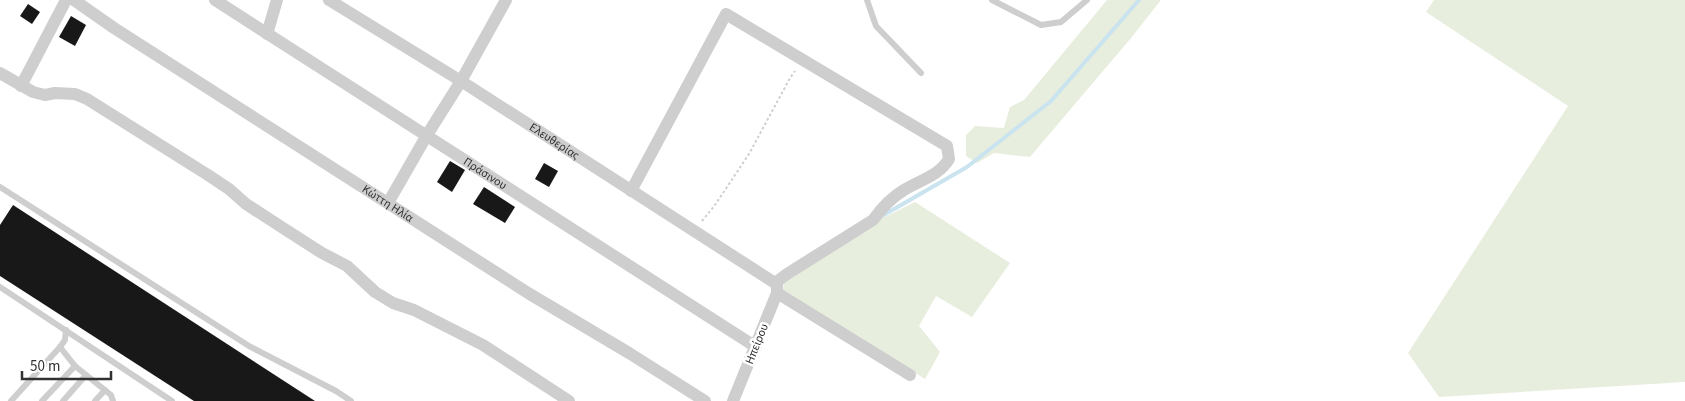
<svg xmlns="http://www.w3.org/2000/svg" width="1685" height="401" viewBox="0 0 1685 401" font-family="'Source Sans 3',sans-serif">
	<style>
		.green { fill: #e8eede }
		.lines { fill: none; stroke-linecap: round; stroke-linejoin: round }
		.stream { stroke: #c9e3ef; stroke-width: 4 }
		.building { fill: #181818 }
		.path { stroke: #cecece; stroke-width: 2; stroke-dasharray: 2.5 2.5; stroke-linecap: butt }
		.service { stroke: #cecece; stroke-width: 6 }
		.minor { stroke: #cecece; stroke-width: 12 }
		.labels { text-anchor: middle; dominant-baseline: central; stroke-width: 5; stroke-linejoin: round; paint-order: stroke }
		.street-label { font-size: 12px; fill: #313131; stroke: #fff }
	</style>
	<rect width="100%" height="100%" fill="#fff"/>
	<g class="green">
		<path d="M1107,0H1161L1131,38L1030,157L994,153L977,163L966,156V135L975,126L1004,128L1010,107L1024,100Z"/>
		<path d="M1434,0H1685V382L1439,397L1408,353L1568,106L1426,12Z"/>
		<path d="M915,202L1010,263L972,317L936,296L919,326L940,352L925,379L783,292L784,278L875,222Z"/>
	</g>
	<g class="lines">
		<path class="stream" d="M882,216L967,167L1051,101L1139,0"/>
	</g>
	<g class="building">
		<path d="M28,4L40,12L32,24L20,16Z"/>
		<path d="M71,16L86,25L75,46L59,37Z"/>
		<path d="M450,161L465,170L452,192L437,182Z"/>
		<path d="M544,163L558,171L549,187L535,179Z"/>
		<path d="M484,187L515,207L505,223L473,204Z"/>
		<path d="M13,205L315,401H194L0,276V225Z"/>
	</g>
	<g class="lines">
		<path class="path" d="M702,221L715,205L749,154L790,78L795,71"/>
		<g class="service">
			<path d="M867,0L876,26L921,73"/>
			<path d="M992,0L1041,25L1061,22L1087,0"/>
			<path d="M0,187L249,346L336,391L351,401"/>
			<path d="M0,287L172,401"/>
			<path d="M60,347L75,366L111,395L113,401"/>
			<path d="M11,401L60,347L65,340L66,330"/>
			<path d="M42,401L75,366"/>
			<path d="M63,401L86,375"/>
			<path d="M95,401L105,390"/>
		</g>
		<g class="minor">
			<path id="s1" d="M74,0L114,28L528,293L629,353L705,401"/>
			<path id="s2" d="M215,0L756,347"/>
			<path id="s3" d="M329,0L461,81L775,283L777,286V293L733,401"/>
			<path d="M267,34L277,0"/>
			<path d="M0,73L33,92L45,95L55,93L75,94L87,99L208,175L229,189L246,204L283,228L322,253L347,266L375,292L393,303L414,310L483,345L569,401"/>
			<path d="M21,86L66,0"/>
			<path d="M631,191L726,14L947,146L949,159C939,176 920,180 904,190C892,197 881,209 873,220L787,274L775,283"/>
			<path d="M388,203L427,135L461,81L506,0"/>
			<path d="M777,293L910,375"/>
		</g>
	</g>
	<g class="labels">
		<g class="street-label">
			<text stroke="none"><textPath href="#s3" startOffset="266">Ελευθερίας</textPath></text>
			<text stroke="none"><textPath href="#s2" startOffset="321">Πράσινου</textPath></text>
			<text stroke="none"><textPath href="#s1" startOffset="374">Κώττη Ηλία</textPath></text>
			<text transform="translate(757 344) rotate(-68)">Ηπείρου</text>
		</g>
	</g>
	<path d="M22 371v8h89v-8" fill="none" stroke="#313131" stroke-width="2.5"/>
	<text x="30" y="371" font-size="15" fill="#313131" stroke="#ffffff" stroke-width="4" paint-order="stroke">50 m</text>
</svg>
